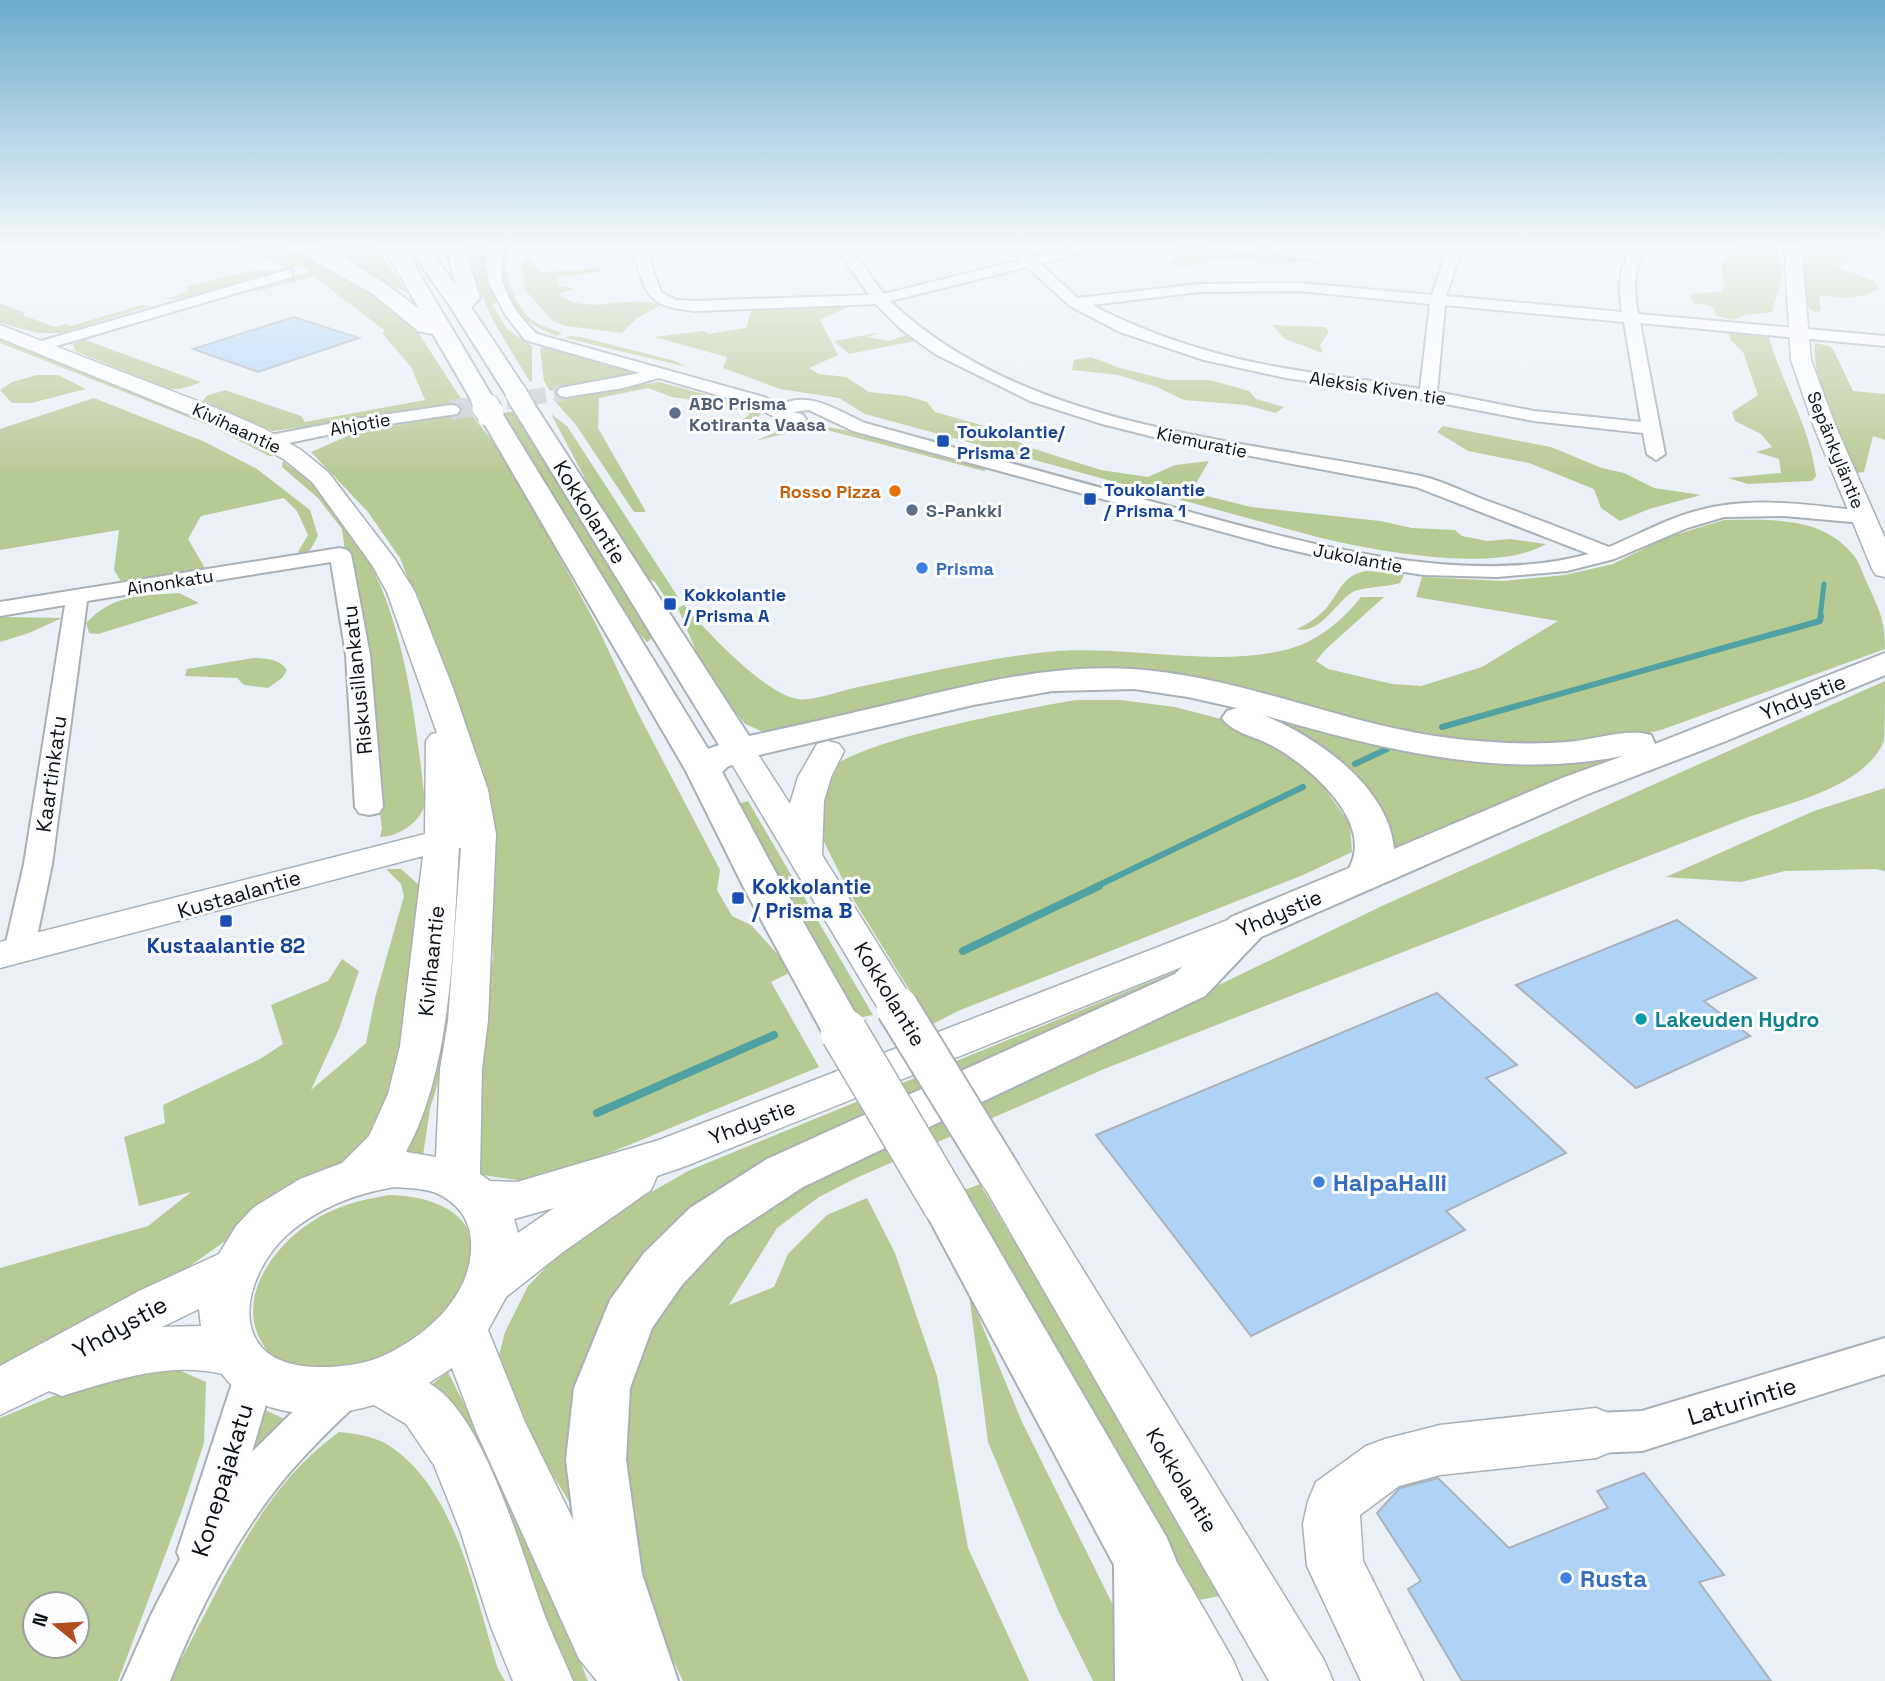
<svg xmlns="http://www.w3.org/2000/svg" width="1885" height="1681" viewBox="0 0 1885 1681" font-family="'Space Grotesk',sans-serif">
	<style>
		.green { fill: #b6ca93; fill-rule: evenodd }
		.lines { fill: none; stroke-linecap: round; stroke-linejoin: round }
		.stream-far2 { stroke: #50a1a2; stroke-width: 5 }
		.stream-far1 { stroke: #50a1a2; stroke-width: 6 }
		.stream { stroke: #50a1a2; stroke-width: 8 }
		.building { fill: #afd3f7; stroke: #acb2b9; stroke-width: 2 }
		.minor-tunnel-far1 { stroke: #c8ced6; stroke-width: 16; stroke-dasharray: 16 8; stroke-linecap: butt }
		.minor-tunnel { stroke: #c8ced6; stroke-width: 20; stroke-dasharray: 20 10; stroke-linecap: butt }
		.minor-casing { stroke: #a9b0b6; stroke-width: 4 }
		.major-casing { stroke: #a9b0b6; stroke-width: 3 }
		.highway-casing { stroke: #a9b0b6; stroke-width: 4 }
		.minor { fill: #fff; fill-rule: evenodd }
		.major { fill: #fff; fill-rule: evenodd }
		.highway { fill: #fff; fill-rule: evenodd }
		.major-bridge-casing { stroke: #a9b0b6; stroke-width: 45; stroke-linecap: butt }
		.highway-bridge-far2-casing { stroke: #a9b0b6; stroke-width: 23; stroke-linecap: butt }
		.highway-bridge-far1-casing { stroke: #a9b0b6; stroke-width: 30; stroke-linecap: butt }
		.highway-bridge-casing { stroke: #a9b0b6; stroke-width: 49; stroke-linecap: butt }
		.major-bridge { stroke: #fff; stroke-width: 41 }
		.highway-bridge-far2 { stroke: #fff; stroke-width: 21 }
		.highway-bridge-far1 { stroke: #fff; stroke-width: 27 }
		.highway-bridge { stroke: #fff; stroke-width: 46 }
		.service-dot { fill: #5c6f8a; stroke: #fbfdfe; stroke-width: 2.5 }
		.transit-dot { fill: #1a4fb4; stroke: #fbfdfe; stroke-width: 2.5 }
		.food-dot { fill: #e8710a; stroke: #fbfdfe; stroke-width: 2.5 }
		.shop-dot { fill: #3f7fe0; stroke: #fbfdfe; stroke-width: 2.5 }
		.culture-dot { fill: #0f9aa8; stroke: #fbfdfe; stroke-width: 2.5 }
		.labels { text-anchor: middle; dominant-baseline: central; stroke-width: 6; stroke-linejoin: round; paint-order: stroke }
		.far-street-label { font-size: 18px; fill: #0d0f12; stroke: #fbfdfe }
		.far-service-label { font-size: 18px; font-weight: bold; fill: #4e5e75; stroke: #fbfdfe; text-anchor: start }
		.far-transit-label { font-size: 18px; font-weight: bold; fill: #164399; stroke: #fbfdfe; text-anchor: start }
		.far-food-label { font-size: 18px; font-weight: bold; fill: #c56008; stroke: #fbfdfe; text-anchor: end }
		.far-shop-label { font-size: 18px; font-weight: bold; fill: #366cbe; stroke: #fbfdfe; text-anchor: start }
		.street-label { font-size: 21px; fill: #0d0f12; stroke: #fbfdfe }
		.transit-label { font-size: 21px; font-weight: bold; fill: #164399; stroke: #fbfdfe; text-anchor: start }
		.culture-label { font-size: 21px; font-weight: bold; fill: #0d838f; stroke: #fbfdfe; text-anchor: start }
		.near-shop-label { font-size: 24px; font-weight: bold; fill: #366cbe; stroke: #fbfdfe; text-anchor: start }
		.near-street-label { font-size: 24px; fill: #0d0f12; stroke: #fbfdfe }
	</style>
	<rect width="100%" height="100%" fill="#e9f0f8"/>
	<g class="green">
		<path d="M232,245H285L367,285L412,323L465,405L273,431L203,401L206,396L225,390L301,416L305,422L425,400L411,367L383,334L384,330L314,277L258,291H245L85,340L201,382C188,387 179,391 166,388L75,351L73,344L97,333L311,271L303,266L290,269Z"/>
		<path d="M303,245H375L408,293Z"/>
		<path d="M461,245H492C478,267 487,281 498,302L492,304L507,329L532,346V381L530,382L493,321Z"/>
		<path d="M512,245C498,267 513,303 531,319C540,326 551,329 561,332V334L557,336C547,332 536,327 527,321C516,311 500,282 499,267C499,259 503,253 506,247Z"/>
		<path d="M1259,245H1271L1267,253L1319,260L1322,263L1281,262L1271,266L1246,259L1220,258L1188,267L1169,263L1178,256L1179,251L1172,248C1200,244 1227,251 1254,250Z"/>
		<path d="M1732,245H1778L1782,278L1772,312L1745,315L1734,320L1716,316L1714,307L1694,303L1690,298L1693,293L1721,292L1725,285L1721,265Z"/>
		<path d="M1801,245H1885V248L1877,250L1878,256L1849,258V263L1836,267L1874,281L1879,289C1862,299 1838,299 1819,295L1821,311L1814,312L1806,306Z"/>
		<path d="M522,259H529L541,272L607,268L596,273L558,277V286L573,288L560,294C582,317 632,293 661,305L637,318L622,333L566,326L553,321L525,290Z"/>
		<path d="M260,269L273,272C261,280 180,302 166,299L189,291L186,288L191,285Z"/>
		<path d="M0,303L26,313L22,315L55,327L65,324L71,326L142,305L150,306L61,333H38L0,323Z"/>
		<path d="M834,304L850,306L820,320L838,355L809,368L819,374L846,377L869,392L907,396L927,402L935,412L988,427L1031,448L1101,470L1148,477L1175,465L1209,461L1191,492L1251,507L1380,521L1412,528L1455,530L1462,536L1487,541L1510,539L1546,544C1496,574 1377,551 1321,538L865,414L839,398L780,389L723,368L727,357L654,337L704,331L709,334L746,328L752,308Z"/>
		<path d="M1272,325L1325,327L1329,332L1320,345L1323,353L1285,339Z"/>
		<path d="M882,332L867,337L888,341L907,335L915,341L849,354L834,341Z"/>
		<path d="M1729,333L1769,337C1783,387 1809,423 1816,476L1812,481L1748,484L1728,478L1781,473L1779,459L1756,452L1772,447L1761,434L1735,421L1732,412L1758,395L1743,352L1730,339Z"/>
		<path d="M570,336L581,337L675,361L687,367L565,338Z"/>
		<path d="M0,339L222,427L274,456H269L213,427L0,343Z"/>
		<path d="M1815,343L1829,346L1833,349L1853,391L1885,394V440L1873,436L1864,472L1857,473C1842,440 1810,379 1815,343Z"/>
		<path d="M546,345L628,368L633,372L631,375L550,391L544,381L540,349Z"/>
		<path d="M1091,357L1120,368L1168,380H1210L1249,391L1256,399L1284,407L1276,413L1246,405L1184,400L1157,387L1118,375L1072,370L1074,360Z"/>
		<path d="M37,375H58L86,389L31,403H12L0,390L12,382Z"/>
		<path d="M659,382L749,406L761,414C752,428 741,424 727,420L740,421L750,414L712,403L672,397L648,388L599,398L598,428L646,512H634L576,425L553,399Z"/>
		<path d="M94,398L205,442L257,469L310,510L318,536L310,550L302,554L298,552L308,535L297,511L284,498L201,516L188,539L206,570L122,583L114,570L119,530L0,550V429Z"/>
		<path d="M515,411L654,637L647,642L622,614L503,413Z"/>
		<path d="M470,413L503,454L596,624L638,713L720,870L717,890L732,916L751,925L793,971L771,982L819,1067L612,1152L531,1182L482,1175L471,1161L467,1099L493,958L484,773L400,558L368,512L311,452L352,434L374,429Z"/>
		<path d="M551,414L567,426L678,597L667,600L655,582L643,576L607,520Z"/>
		<path d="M818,425L859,433L987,468L984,471L819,428L813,431L804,429L755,441L790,426Z"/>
		<path d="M1443,426L1551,447L1602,468L1624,473L1654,488L1701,495L1649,509L1620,521L1601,508L1594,489L1529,463L1468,451L1437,432Z"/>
		<path d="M283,461C295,471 309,480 320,492C400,573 413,695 425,802C423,821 398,837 380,837L382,828L342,529L318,498L282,467Z"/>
		<path d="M1724,520C1771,520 1823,515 1855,557C1861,566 1864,578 1869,587C1880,612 1885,621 1885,649L1661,730L1607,742L1556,748L1430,738L1147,672L766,733L745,724L706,675L678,608L684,605C706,631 764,693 797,699C809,702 841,691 854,688C917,675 982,659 1046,652C1125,644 1213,669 1289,649C1318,641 1343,620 1361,597H1384L1326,649L1316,661L1328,669L1392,684L1421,686L1482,667L1558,621L1416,597L1422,577L1504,581L1565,575L1613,564L1665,538Z"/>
		<path d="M1368,571L1404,575L1400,583C1388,587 1359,587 1351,593C1335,604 1319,635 1297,629C1308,624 1320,616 1328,606C1341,589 1345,573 1368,571Z"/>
		<path d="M179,593L199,603L98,634L89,633L86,623C114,594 140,596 179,593Z"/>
		<path d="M0,617L62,618L29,633L0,642Z"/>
		<path d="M253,658C265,658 280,659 287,670L282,678L268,688L244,685L237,678L185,676L187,669Z"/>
		<path d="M1885,681C1885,696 1885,728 1884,741C1865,787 1789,803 1746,818L1104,1069L854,1179L819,1197L777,1228L729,1305L774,1287L788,1254L827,1215L867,1198L895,1253L937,1376L968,1548L1029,1681H683L639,1589L616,1490L621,1403L638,1346L674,1277L741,1216L1384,905Z"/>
		<path d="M1121,683L1559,761L1628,756L1392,849L1373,803L1237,708L1197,698L1151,691L1112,688L1039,694L1036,691Z"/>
		<path d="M1076,700H1120L1175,707L1225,720L1307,764L1350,824L1352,852L1303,875L958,1011L931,1025L850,894L814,822C817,810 822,780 829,771C852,741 1033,707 1076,700Z"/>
		<path d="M1885,788V871L1876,869L1785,871L1741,882L1666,877L1814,811Z"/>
		<path d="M748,801L873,1015L858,1018L734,805Z"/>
		<path d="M386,869H401L419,885L427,911L417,1006L384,1117L358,1153L264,1214L177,1275L0,1371V1268L148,1226L191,1192L139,1206L124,1137L165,1123L163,1105L260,1059L283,1044L271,1005L328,981L342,959L359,971L339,1029L311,1090L366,1043L375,998L404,896L401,884Z"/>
		<path d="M456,950L451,1038L430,1109L422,1162L398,1164L448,952Z"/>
		<path d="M1196,963L1108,1011L669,1236L578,1516L505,1398L498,1359L505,1332L528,1286L560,1253L611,1215L690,1170Z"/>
		<path d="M980,1184L1225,1595L1199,1600L960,1192Z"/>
		<path d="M389,1195C433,1196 481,1213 473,1265C472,1273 472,1285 468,1292C464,1300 408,1355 400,1359C384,1366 339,1378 323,1374C310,1371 292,1370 281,1363C270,1357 263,1346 258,1335C240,1292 275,1246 310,1223C334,1206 361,1200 389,1195Z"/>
		<path d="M969,1294L1022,1422L1113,1605L1130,1655L1128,1681H1093L1058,1610L988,1442Z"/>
		<path d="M174,1368L206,1382L204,1443L182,1510L118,1681H0V1418L95,1379ZM35,1604H77V1646H35Z"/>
		<path d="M448,1372L529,1534L588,1681H566L430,1386Z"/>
		<path d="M259,1407L286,1420L246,1478Z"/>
		<path d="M339,1432C358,1434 379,1437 394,1449C457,1494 476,1599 498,1669L505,1681H172L176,1669C222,1585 260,1488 339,1432Z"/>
	</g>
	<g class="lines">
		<path class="stream-far2" d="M1820,618L1824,584"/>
		<g class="stream-far1">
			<path d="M1442,727L1820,621L1821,616"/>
			<path d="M1355,764L1387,749"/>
			<path d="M1095,887L1303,787"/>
		</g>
		<g class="stream">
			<path d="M963,951L1099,886"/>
			<path d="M597,1113L774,1035"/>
		</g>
	</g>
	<g class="building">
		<path d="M294,317L359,338L258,372L193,349Z"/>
		<path d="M1677,920L1756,978L1704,1001L1750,1036L1636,1088L1516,985Z"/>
		<path d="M1437,993L1517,1065L1486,1078L1566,1153L1446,1211L1465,1230L1251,1336L1096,1135Z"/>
		<path d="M1644,1473L1724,1575L1699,1582L1771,1681H1462L1408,1589L1421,1581L1377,1513L1400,1488L1438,1478L1509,1548L1608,1508L1597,1491Z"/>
	</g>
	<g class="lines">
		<path class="minor-tunnel-far1" d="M459,409L566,392"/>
		<path class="minor-tunnel" d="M451,410L471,407"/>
		<g class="minor-casing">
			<g id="minor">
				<path d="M493,245H507C489,275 514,313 537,334L764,397L780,405C811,390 837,411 865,423C963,450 1060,477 1157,503C1286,538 1456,590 1589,554L1416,487L1170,441L1102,424L1030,401L935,354L902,330L876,304L695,311C644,306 647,294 632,250L635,245H649L646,250L661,292L676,300L695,301L869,295L834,245H848L884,294L1020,260L1004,245H1020L1033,257L1081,245H1106L1040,264L1078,298L1199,284L1299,283L1432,295L1446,252L1411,249L1404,245H1463L1446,296L1622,312C1618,287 1620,269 1631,245H1645C1634,269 1633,288 1638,314L1885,336V346L1640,323L1665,454L1656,460L1647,454L1643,433L1534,421L1394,394L1286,378L1204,360L1120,332L1070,306L1027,267L890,301C1026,431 1245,439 1421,476C1443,481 1464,492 1485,500C1527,515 1568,531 1609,547C1640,534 1668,518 1700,510C1753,496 1809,505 1863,511L1870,513L1873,517L1870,521L1863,523L1784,516L1724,517L1687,528L1614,559L1567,571L1497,577L1424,575L1352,564L1274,546L853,431L809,410L793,412L803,415L806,419L797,424L781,420L752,405L659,378L623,388L566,397L560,396L557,392L560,388L640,373L525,340L505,314L489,283L485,262ZM1299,291L1430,304L1420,389C1351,376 1280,372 1212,352C1170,340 1130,325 1092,305L1199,292ZM1445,305L1624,322L1641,422L1534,411L1437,392Z"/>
				<path d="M287,270L292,271V277L46,349H34L32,346L34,343Z"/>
				<path d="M451,405L457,406L460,410L457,414L355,429L270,447L261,441L270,435L355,419Z"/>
				<path d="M340,548L347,550L351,554L370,655L383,807L379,813L369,815L359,813L355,807L346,655L331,562L87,601L52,864L34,951L30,958L19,961L8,958L4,951L24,864L65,605L0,616V602Z"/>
				<path d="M1885,1338V1374L1642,1451L1596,1453L1581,1447L1575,1433L1581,1419L1596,1413L1642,1411Z"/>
				<path d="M255,1356L269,1361L275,1374L252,1452L328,1377L343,1371L358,1377L364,1390L358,1403C334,1425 311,1448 290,1472C239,1532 199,1608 170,1681H122L152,1613L180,1559L177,1552L235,1374L241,1361Z"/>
			</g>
		</g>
		<g class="major-casing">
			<g id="major">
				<path d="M1784,245H1801L1811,360L1836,427L1885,538V577L1876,575L1872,569L1814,427L1791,360Z"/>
				<path d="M0,325L226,412L265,429L301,450L328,472L394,558L415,592L453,688L488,790L496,834L488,1021L482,1069L480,1174L490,1181L517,1182L659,1140L1233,918L1246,915L1259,918L1265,927L1259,936L686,1166L657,1176L651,1190L563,1252L506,1297L488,1330L525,1422L621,1617L657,1660L666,1681H597L579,1659L476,1431L452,1368L429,1383C486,1415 523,1560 547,1621C555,1641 565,1661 573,1681H513L491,1627L460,1530L434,1465L406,1424L374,1405C325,1419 256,1420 222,1374C169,1361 112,1381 62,1396L49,1391L0,1415V1366L139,1291L219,1254L236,1226L254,1207L300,1179L342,1163L369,1136L388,1094L400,1046L423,856L0,968V942L425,834L426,741L431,734L437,733L387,592L372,565L312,482L285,460L249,439L0,338ZM459,848H461L448,1021L440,1069L436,1157L406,1152C452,1068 453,943 459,848ZM394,1187C408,1188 423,1188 436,1193C457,1202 470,1219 471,1241C474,1293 430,1333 387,1354C363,1366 329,1369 303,1366C224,1356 244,1273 288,1234C319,1207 355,1194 394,1187ZM554,1208L518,1233L514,1219ZM199,1309L201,1326L162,1327Z"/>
				<path d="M739,739L750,742L790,804L798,777L817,744L828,741L839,744L844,751L831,777L824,801L822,855L917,1007L911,1017L897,1021L883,1017L723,749L728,742Z"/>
				<path d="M1001,1158L1017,1163L1324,1660L1333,1681H1269L978,1176L985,1163Z"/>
				<path d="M1596,1408L1615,1416L1622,1433L1615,1450L1596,1458L1440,1475L1399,1486L1360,1515L1363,1561L1423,1681H1361L1307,1566L1303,1524L1308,1501L1316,1482L1366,1446L1385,1439L1440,1425Z"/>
				<path d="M1155,1550L1175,1559L1233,1660L1242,1681H1179L1126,1579L1135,1559Z"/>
			</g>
		</g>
		<g class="highway-casing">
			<g id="highway">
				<path d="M285,245C294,245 305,244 313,246C351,258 388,285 419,309L394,264L380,245H399L413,263L493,398L489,403H473L433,334L418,331L373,294Z"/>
				<path d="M445,245H463L480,298L471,307L528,393L524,398H508L450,306L414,255L424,249L431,251L456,286Z"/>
				<path d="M524,400L533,402L536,407L749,736C800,725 852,713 903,701C978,683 1054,664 1132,669C1244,676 1347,727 1457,739C1494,743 1531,745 1568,742C1595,740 1626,728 1651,735L1655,744L1885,653V675L1726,741L1588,794L1261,937L1205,996L803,1187L726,1238L682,1285L652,1328L630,1388L626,1460L642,1574L678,1681H612L580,1574L566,1460L574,1388L610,1300L644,1253L690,1208L767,1159L1175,974L1231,917L1349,868C1375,822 1309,766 1273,746C1257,737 1232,733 1222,718L1227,711L1237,708L1188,697L1134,689L1052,691L973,705L750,757L727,767L722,772L784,888L866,1032L860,1043L844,1048L828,1043L744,888L686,771L478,413L481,408L490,406L499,408L708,749L719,745L512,407L515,402ZM1263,715C1381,749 1500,780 1623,756L1562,778L1394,849C1389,787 1316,736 1263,715Z"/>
				<path d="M946,1184L964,1190L1167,1538L1176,1560L1181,1681H1115L1114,1565L921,1204L928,1190Z"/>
			</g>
		</g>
		<use href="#minor" class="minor"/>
		<use href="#major" class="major"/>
		<use href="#highway" class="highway"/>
		<g class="major-bridge-casing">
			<path id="major-bridge" d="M897,1007L1001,1176"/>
		</g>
		<g class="highway-bridge-far2-casing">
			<g id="highway-bridge-far2">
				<path d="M516,393L524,407"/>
				<path d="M481,398L487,409"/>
			</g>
		</g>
		<g class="highway-bridge-far1-casing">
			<path id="highway-bridge-far1" d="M486,407L490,413"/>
		</g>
		<g class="highway-bridge-casing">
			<path id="highway-bridge" d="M844,1032L946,1204"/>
		</g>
		<use href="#major-bridge" class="major-bridge"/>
		<use href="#highway-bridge-far2" class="highway-bridge-far2"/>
		<use href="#highway-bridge-far1" class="highway-bridge-far1"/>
		<use href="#highway-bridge" class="highway-bridge"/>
	</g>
	<linearGradient id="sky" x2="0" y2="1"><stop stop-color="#6baccc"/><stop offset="0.51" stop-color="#f5f8fc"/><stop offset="1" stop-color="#f5f8fc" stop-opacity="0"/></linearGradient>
	<rect width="1885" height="481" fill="url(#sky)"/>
	<g class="service-dot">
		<circle cx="675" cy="413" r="7"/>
		<circle cx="912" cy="510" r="7"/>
	</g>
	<g class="transit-dot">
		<rect x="936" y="434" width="14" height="14" rx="3.5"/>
		<rect x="1083" y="492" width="14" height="14" rx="3.5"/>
		<rect x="663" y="597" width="14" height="14" rx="3.5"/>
		<rect x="731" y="891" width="14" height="14" rx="3.5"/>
		<rect x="219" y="914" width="14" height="14" rx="3.5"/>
	</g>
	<circle class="food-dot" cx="895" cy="491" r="7"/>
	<g class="shop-dot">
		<circle cx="922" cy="568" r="7"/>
		<circle cx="1319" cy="1182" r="7"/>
		<circle cx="1566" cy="1578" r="7"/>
	</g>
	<circle class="culture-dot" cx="1641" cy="1019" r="7"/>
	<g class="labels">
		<g class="far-street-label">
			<text transform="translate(1378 388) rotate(9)">Aleksis Kiven tie</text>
			<text transform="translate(360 424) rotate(-10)">Ahjotie</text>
			<text transform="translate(237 428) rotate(25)">Kivihaantie</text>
			<text transform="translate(1202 442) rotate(12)">Kiemuratie</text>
			<text transform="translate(1836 450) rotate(68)">Sepänkyläntie</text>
			<text transform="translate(1358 558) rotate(11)">Jukolantie</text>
			<text transform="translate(170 582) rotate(-9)">Ainonkatu</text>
		</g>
		<g class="far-service-label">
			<text x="689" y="403">ABC Prisma<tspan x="689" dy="21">Kotiranta Vaasa</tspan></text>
			<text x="926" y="510">S-Pankki</text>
		</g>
		<g class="far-transit-label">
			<text x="957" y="431">Toukolantie/<tspan x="957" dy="21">Prisma 2</tspan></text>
			<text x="1104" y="489">Toukolantie<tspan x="1104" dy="21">/ Prisma 1</tspan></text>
			<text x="684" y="594">Kokkolantie<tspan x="684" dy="21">/ Prisma A</tspan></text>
		</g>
		<g class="far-food-label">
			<text x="881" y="491">Rosso Pizza</text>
		</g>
		<g class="far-shop-label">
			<text x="936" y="568">Prisma</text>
		</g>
		<g class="street-label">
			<text transform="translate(590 512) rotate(58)">Kokkolantie</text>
			<text transform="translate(357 680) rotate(-96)">Riskusillankatu</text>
			<text transform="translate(1803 697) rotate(-22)">Yhdystie</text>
			<text transform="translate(51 774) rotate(-82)">Kaartinkatu</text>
			<text transform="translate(239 894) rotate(-16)">Kustaalantie</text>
			<text transform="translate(1279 913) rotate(-23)">Yhdystie</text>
			<text transform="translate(431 961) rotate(-84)">Kivihaantie</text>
			<text transform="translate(890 994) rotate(59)">Kokkolantie</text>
			<text transform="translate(752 1122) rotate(-21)">Yhdystie</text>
			<text transform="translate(1182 1480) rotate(59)">Kokkolantie</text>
		</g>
		<g class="transit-label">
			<text x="752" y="886">Kokkolantie<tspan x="752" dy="24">/ Prisma B</tspan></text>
			<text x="226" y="945" text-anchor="middle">Kustaalantie 82</text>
		</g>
		<g class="culture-label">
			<text x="1655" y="1019">Lakeuden Hydro</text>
		</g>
		<g class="near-shop-label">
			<text x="1333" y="1182">HalpaHalli</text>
			<text x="1580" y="1578">Rusta</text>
		</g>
		<g class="near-street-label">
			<text transform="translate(120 1327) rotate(-29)">Yhdystie</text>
			<text transform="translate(1742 1401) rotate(-17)">Laturintie</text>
			<text transform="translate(222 1480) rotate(-73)">Konepajakatu</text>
		</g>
	</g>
	<g transform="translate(56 1625) rotate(288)"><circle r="33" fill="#fbfdfe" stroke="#9c9ea0" stroke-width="2"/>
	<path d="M0-5L12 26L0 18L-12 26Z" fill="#b34d21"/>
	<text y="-10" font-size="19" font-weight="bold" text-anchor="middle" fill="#0d0f12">N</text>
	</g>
</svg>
